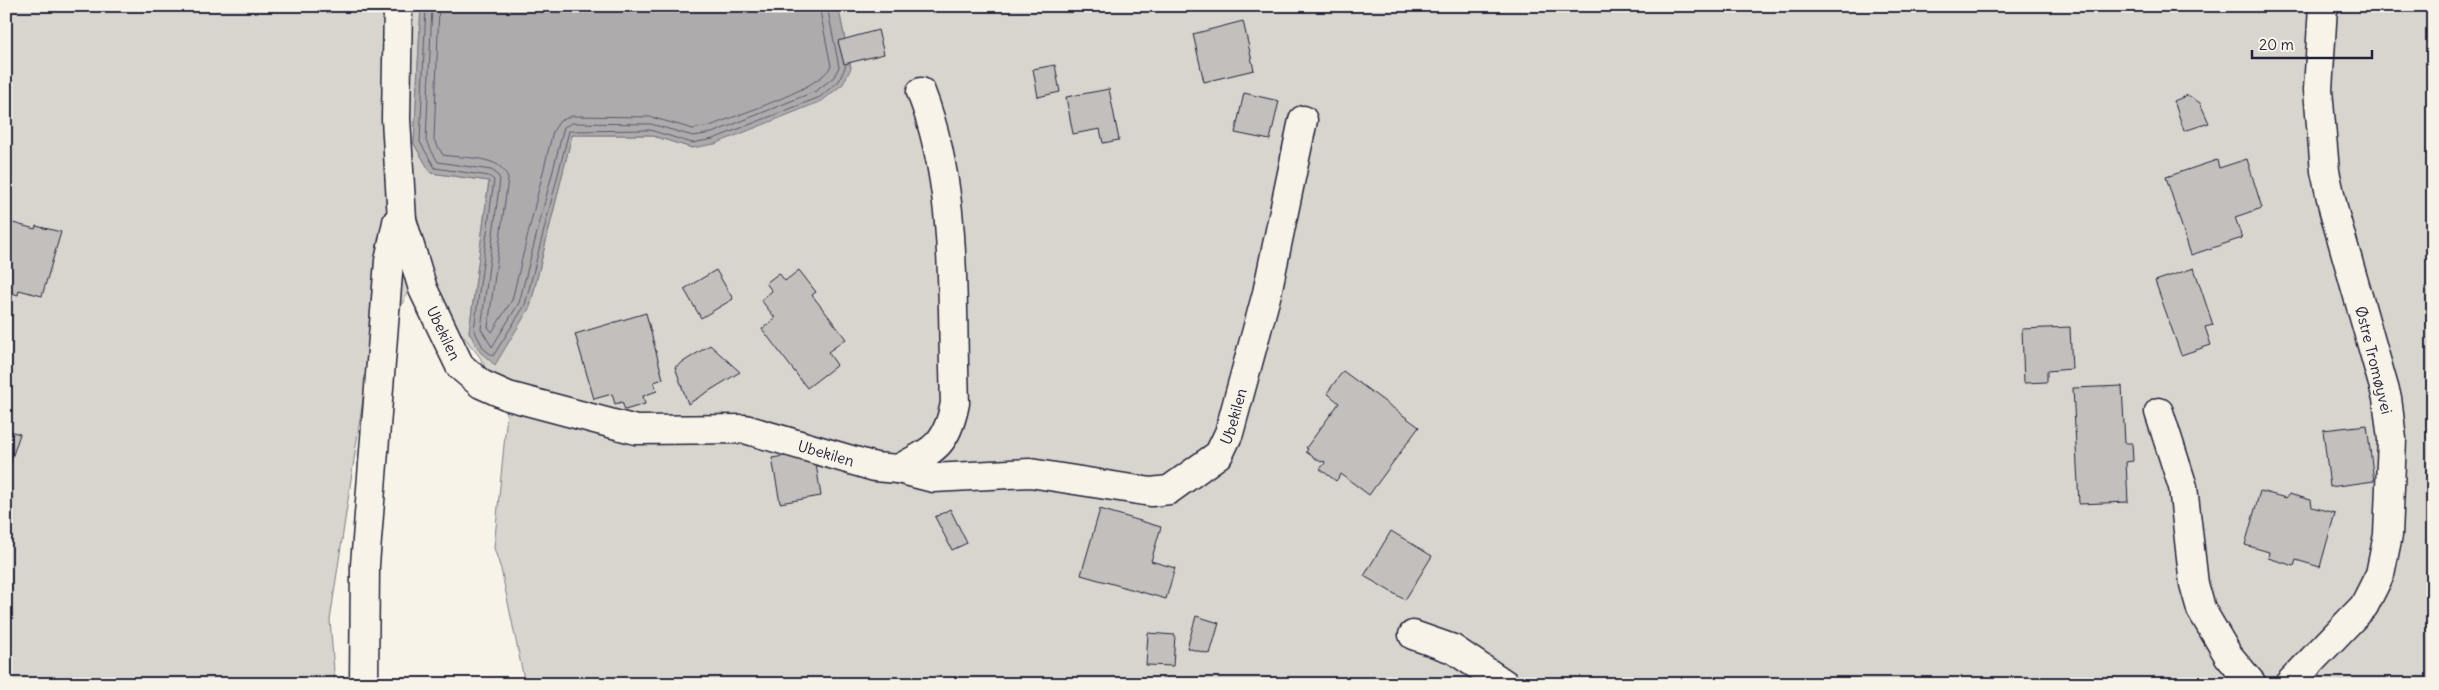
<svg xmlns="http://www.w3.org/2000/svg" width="2439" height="690" viewBox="0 0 2439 690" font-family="Delius,sans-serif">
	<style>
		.green { fill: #d8d5cf; stroke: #7d7c85 }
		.water { fill: #aeabad; stroke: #76747f }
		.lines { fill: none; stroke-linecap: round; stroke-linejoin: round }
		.shore { stroke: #5a5969; stroke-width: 1 }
		.building { fill: #c2bfbd; stroke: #22223b }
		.minor-casing { stroke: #22223b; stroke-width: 31 }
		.minor { stroke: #f7f3e8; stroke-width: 28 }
		.labels { text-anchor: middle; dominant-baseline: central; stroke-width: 4; stroke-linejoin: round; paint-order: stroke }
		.street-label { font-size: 15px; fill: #22223b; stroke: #f7f3e8 }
	</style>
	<rect width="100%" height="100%" fill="#f7f3e8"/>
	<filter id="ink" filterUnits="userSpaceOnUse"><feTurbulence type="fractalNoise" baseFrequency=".02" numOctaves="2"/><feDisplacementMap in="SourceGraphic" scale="10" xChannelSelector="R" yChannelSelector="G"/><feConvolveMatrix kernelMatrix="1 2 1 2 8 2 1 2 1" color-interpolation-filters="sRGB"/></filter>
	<g filter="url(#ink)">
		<path class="green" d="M6,6H421L414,144L431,173L489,181L469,332L530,307L572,135H650L692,148L851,68L838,6H2433V684H525L501,569L494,548L507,414L480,357L415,276L365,386L330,620L335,684H6Z"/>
		<path class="water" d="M421,6H838L851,68L843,84L822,101L715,144L692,148L650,135H572L530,307L495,365L480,352L469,332L489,181L431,173L414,144Z"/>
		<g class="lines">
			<g class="shore">
				<path d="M426,6L420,142L435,168L489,176L494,180L474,330L484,349L493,356L525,305L569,131L650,130L692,143L713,139L820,97L839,81L846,65"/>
				<path d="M432,6L426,141L438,162L491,170L496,173L500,179L481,329L492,347L519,303L564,127L572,123L651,124L693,136L712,133L816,91L834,77L839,67L827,6"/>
				<path d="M439,6L434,140L443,155C463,159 502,154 508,179L488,327L492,332L512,300L553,131L560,121L572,116L651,117L693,129L710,126C736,115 821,89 831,66L819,6"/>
			</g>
		</g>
		<g class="building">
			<path d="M1243,21L1254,70L1204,82L1193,34Z"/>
			<path d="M878,30L884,54L844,64L838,41Z"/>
			<path d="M1055,65L1060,92L1038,97L1033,69Z"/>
			<path d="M1109,89L1119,140L1103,143L1100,129L1073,134L1066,97Z"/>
			<path d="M1244,93L1279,101L1270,140L1235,133Z"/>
			<path d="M2188,95L2200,103L2209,123L2184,131L2174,101Z"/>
			<path d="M2247,159L2262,208L2235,217L2242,238L2191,255L2166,177L2217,160L2219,168Z"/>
			<path d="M6,221L35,229L36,226L61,232L42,296L19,290L18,295L6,291Z"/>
			<path d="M2194,268L2213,325L2205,327L2211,345L2181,355L2155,281Z"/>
			<path d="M716,270L733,299L701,318L684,289Z"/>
			<path d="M799,270L816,292L812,295L846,339L828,352L837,365L807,388L762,329L775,318L761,300L772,291L766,283L779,273L785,281Z"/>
			<path d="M646,313L663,379L654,382L657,391L643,396L645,404L625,410L622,402L615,404L612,394L594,399L575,334Z"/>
			<path d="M2070,327L2072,369L2047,371V382L2024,383L2022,329Z"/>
			<path d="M710,345L740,372L688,404L675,367Z"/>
			<path d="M1343,371L1419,427L1369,495L1341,474L1336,481L1320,469L1325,463L1324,461L1321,462L1306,452L1308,449L1306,448L1339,403L1327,393Z"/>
			<path d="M2122,386L2125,443H2132L2133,461L2126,462L2128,502L2079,504L2073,388Z"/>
			<path d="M2367,425L2374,481L2330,487L2323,430Z"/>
			<path d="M6,430L20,434L6,476Z"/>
			<path d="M814,451L821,496L780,503L772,458Z"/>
			<path d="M2260,491L2286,498L2289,494L2311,500L2312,507L2335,513L2320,567L2296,560L2294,566L2268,558L2269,552L2245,545Z"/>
			<path d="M950,509L967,543L952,550L935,517Z"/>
			<path d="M1100,509L1161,527L1151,561L1175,568L1166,599L1081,575Z"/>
			<path d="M1391,531L1432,556L1405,600L1364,576Z"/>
			<path d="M1196,616L1219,623L1210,654L1187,648Z"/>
			<path d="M1148,633L1175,635L1173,666L1146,665Z"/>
		</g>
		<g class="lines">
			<g class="minor-casing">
				<g id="minor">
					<path id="s1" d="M398,6L396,119L402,220L423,289L460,366L481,384L508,396L636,430L745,429L875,467L898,469L933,478L1030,473L1151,492L1169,490L1219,454L1229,433L1267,293L1303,120"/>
					<path d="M2159,412L2183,487L2194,584L2201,609L2228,655L2252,684"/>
					<path d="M898,469C934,450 947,445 955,403C951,300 959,190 921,92"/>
					<path d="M1413,635L1453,649L1505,684"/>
					<path d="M364,684L365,565L389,261L397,222L402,220"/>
					<path d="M2289,684L2364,606L2380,574L2388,535L2392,439L2387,398L2334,212L2325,171L2318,90L2323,6"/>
				</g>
			</g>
			<use href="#minor" class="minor"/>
		</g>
	</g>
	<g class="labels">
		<g class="street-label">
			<text stroke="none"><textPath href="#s1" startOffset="335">Ubekilen</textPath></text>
			<text transform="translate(2374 360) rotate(76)">Østre Tromøyvei</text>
			<text stroke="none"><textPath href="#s1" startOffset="1205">Ubekilen</textPath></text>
			<text stroke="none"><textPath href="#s1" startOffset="755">Ubekilen</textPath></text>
		</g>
	</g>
	<rect width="2439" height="690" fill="none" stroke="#f7f3e8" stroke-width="25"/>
	<rect x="12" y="12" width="2414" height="665" fill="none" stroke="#22223b" stroke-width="2" filter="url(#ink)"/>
	<path d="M2252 50v8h120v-8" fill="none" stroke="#22223b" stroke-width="2.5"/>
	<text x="2259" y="50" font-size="15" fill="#22223b" stroke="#f7f3e8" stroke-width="4" paint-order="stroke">20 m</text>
</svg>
